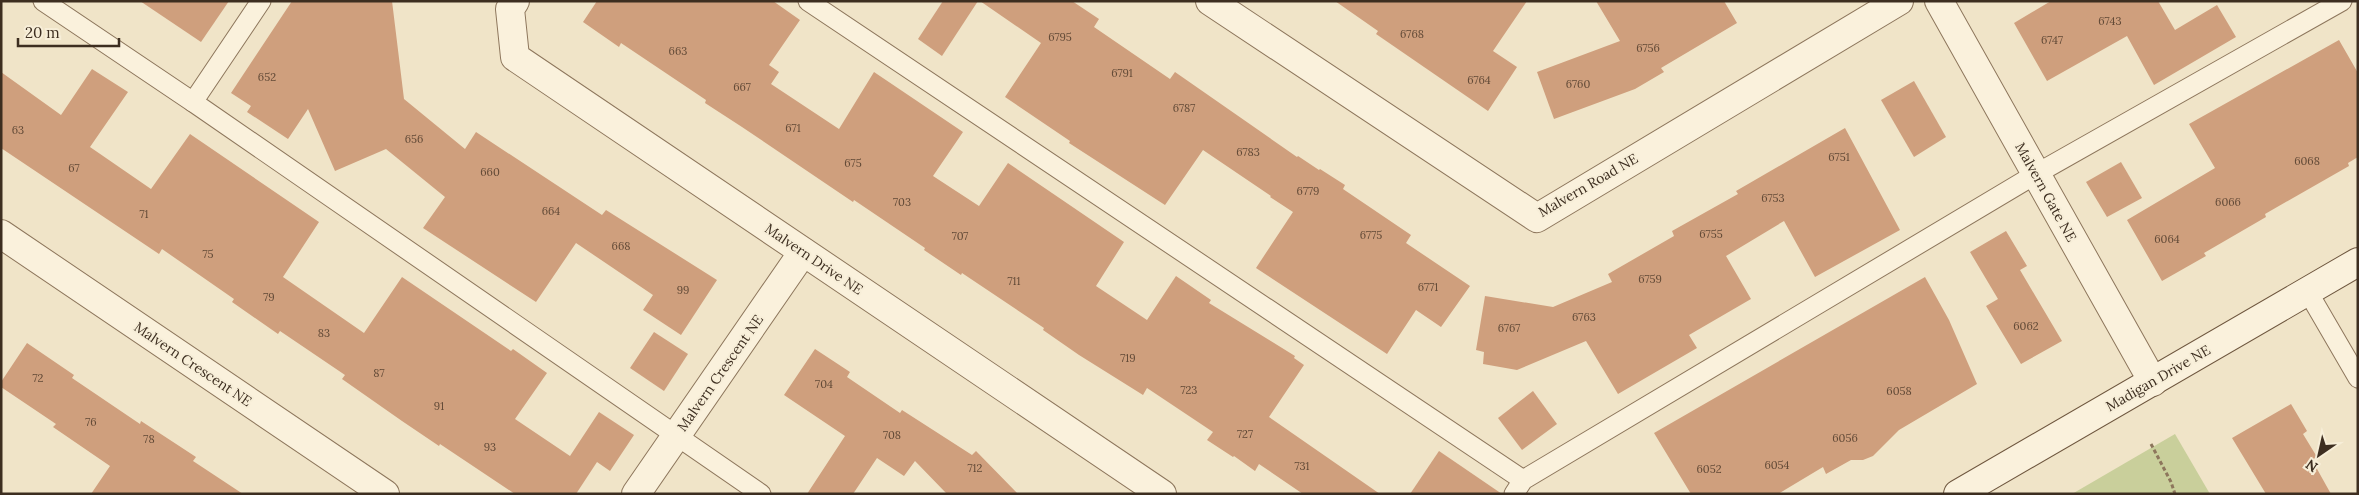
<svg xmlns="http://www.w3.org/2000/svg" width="2359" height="495" viewBox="0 0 2359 495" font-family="Lora,serif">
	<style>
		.green { fill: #c9cf9b }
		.building { fill: #cf9f7d }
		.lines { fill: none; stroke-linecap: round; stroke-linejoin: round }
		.lane-casing { stroke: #8d765c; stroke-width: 21 }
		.street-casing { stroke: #8d765c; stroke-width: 30 }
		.secondary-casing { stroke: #6f573f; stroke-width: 30 }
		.path { stroke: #8d765c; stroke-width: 3; stroke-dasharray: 4 2.5; stroke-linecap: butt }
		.lane { stroke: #faf1dc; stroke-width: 19 }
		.street { stroke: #faf1dc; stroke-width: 28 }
		.secondary { stroke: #faf1dc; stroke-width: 28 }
		.labels { text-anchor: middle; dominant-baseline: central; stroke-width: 4; stroke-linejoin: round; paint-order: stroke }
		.number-label { font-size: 11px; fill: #624a37 }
		.street-label { font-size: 14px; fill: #3d2e20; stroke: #f7eed8 }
	</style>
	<rect width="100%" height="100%" fill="#f0e4c8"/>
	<path class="green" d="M2175,434L2210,494H2072Z"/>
	<g class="building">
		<path d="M140,1H229L201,42Z"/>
		<path d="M292,1H392L404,99L465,149L476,132L602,215L606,210L717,280L681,335L643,310L653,295L576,243L536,302L423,228L445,197L386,149L335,171L308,109L288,139L247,112L251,106L231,93Z"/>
		<path d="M597,1H773L800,20L769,65L779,72L771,84L839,129L874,72L963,132L933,176L979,206L1008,163L1124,242L1096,286L1147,320L1176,276L1211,300L1209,303L1295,356L1294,358L1304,365L1269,417L1380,494H1303L1259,464L1255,471L1234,456L1233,457L1207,440L1213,432L1147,388L1143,395L1079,355L1043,330L1044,328L962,273L961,275L924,250L925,248L854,200L853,202L742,127L705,103L706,100L621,43L619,47L583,22Z"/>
		<path d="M943,1H978L942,56L918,39Z"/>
		<path d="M980,1H1072L1099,19L1094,27L1170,79L1175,72L1297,157L1298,156L1319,170L1320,169L1345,185L1343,189L1411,235L1406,243L1470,286L1441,327L1416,310L1387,354L1256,268L1293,212L1270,197L1271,196L1203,150L1165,205L1069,143L1070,141L1005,97L1041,43Z"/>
		<path d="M1335,1H1527L1493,51L1517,67L1488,111L1376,34L1378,31Z"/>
		<path d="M1596,1H1724L1737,23L1661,68L1664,72L1635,89L1554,119L1537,72L1620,41Z"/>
		<path d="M2051,1H2158L2175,30L2217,5L2236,37L2154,85L2127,36L2047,81L2014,23Z"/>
		<path d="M2339,40L2358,73V157L2348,163L2349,166L2265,214L2266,217L2204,253L2206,256L2162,281L2127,220L2215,168L2189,124Z"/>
		<path d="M92,69L128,92L90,147L151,189L190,134L319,222L283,277L364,333L402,277L511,351L513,349L547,373L515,419L570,456L599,412L634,435L610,471L597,462L576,494H515L440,444L439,446L402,421L342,379L345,375L280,331L278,334L232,302L234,299L162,249L159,254L1,148V72L61,115Z"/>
		<path d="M1914,81L1946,137L1914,157L1881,100Z"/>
		<path d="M1845,128L1900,230L1815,277L1784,221L1726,256L1751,299L1689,335L1697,348L1618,394L1586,341L1517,370L1483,364L1484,352L1476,350L1485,296L1553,307L1612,282L1608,274L1674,236L1672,231L1738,194L1736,191Z"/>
		<path d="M2121,162L2142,198L2107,217L2086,182Z"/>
		<path d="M2006,231L2027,266L2020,270L2062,341L2021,364L1986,306L1998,299L1970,252Z"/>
		<path d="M1925,277L1949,320L1977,384L1899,430L1873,456L1863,460H1851L1826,474L1823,467L1778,494H1691L1654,433Z"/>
		<path d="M654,332L688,354L664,391L630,368Z"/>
		<path d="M27,343L74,375L72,378L140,424L141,421L196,457L193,461L243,494H91L110,466L53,427L56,424L1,387V382Z"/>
		<path d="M815,349L850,372L847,377L900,413L902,410L972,455L976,451L1018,494H947L915,461L904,476L877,458L853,494H807L845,436L784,395Z"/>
		<path d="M1533,391L1557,424L1522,450L1498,418Z"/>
		<path d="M2291,404L2307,431L2303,434L2317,457L2312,460L2331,494H2266L2232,438Z"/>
		<path d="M1439,451L1502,494H1410Z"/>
	</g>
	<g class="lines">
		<g class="lane-casing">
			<g id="lane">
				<path d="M43,1L193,102"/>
				<path d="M261,1L193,102L761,494"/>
				<path d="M808,1L1523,480"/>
				<path d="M2308,292L2358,378"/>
				<path d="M1514,494L1523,480L2036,174L2342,1"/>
			</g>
		</g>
		<g class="street-casing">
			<g id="street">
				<path d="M515,1L510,9L515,57L1162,494"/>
				<path d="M1210,1L1537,218L1899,1"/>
				<path d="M1939,1L2153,382"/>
				<path d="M1,234L385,494"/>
				<path d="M636,494L803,252"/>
			</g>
		</g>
		<g class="secondary-casing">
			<path id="secondary" d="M1958,494L2358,262"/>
		</g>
		<path class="path" d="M2151,444L2171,482L2175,494"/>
		<use href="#lane" class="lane"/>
		<use href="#street" class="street"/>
		<use href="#secondary" class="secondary"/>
	</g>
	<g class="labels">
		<g class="number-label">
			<text x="2110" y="21">6743</text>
			<text x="1412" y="34">6768</text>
			<text x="1060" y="37">6795</text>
			<text x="2052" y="40">6747</text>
			<text x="1648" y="48">6756</text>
			<text x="678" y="51">663</text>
			<text x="1122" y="73">6791</text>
			<text x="267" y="77">652</text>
			<text x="1479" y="80">6764</text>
			<text x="1578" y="84">6760</text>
			<text x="742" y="87">667</text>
			<text x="1184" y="108">6787</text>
			<text x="793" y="128">671</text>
			<text x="18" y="130">63</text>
			<text x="414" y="139">656</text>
			<text x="1248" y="152">6783</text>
			<text x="1839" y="157">6751</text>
			<text x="2307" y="161">6068</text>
			<text x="853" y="163">675</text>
			<text x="74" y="168">67</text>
			<text x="490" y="172">660</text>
			<text x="1308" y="191">6779</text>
			<text x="1773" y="198">6753</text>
			<text x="902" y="202">703</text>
			<text x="2228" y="202">6066</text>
			<text x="551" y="211">664</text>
			<text x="144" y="214">71</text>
			<text x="1711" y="234">6755</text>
			<text x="1371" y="235">6775</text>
			<text x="960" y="236">707</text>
			<text x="2167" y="239">6064</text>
			<text x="621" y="246">668</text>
			<text x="208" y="254">75</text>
			<text x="1650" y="279">6759</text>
			<text x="1014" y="281">711</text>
			<text x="1428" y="287">6771</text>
			<text x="683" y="290">99</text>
			<text x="269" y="297">79</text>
			<text x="1584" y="317">6763</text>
			<text x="2026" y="326">6062</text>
			<text x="1509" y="328">6767</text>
			<text x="324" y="333">83</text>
			<text x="1128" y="358">719</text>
			<text x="379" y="373">87</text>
			<text x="38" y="378">72</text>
			<text x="824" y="384">704</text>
			<text x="1189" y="390">723</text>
			<text x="1899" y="391">6058</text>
			<text x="439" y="406">91</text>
			<text x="91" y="422">76</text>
			<text x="1245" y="434">727</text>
			<text x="892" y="435">708</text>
			<text x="1845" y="438">6056</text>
			<text x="149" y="439">78</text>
			<text x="490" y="447">93</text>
			<text x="1777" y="465">6054</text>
			<text x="1302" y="466">731</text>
			<text x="975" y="468">712</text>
			<text x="1709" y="469">6052</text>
		</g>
		<g class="street-label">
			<text transform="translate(1588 185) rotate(-30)">Malvern Road NE</text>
			<text transform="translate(2046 192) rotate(61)">Malvern Gate NE</text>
			<text transform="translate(814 259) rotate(34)">Malvern Drive NE</text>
			<text transform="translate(193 364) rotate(34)">Malvern Crescent NE</text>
			<text transform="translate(720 373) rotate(-55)">Malvern Crescent NE</text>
			<text transform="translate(2158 378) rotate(-30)">Madigan Drive NE</text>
		</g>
	</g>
	<rect width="2359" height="495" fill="none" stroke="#3d2e20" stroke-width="5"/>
	<g transform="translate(2319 455) rotate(214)" stroke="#f7eed8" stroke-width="4" paint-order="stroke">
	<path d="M0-4L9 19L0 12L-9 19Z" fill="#3d2e20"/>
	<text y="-8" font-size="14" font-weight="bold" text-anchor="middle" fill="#3d2e20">N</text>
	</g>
	<path d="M18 38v8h101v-8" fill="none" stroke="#3d2e20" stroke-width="2.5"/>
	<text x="25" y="38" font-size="15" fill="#3d2e20" stroke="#f7eed8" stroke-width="4" paint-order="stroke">20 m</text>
</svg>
